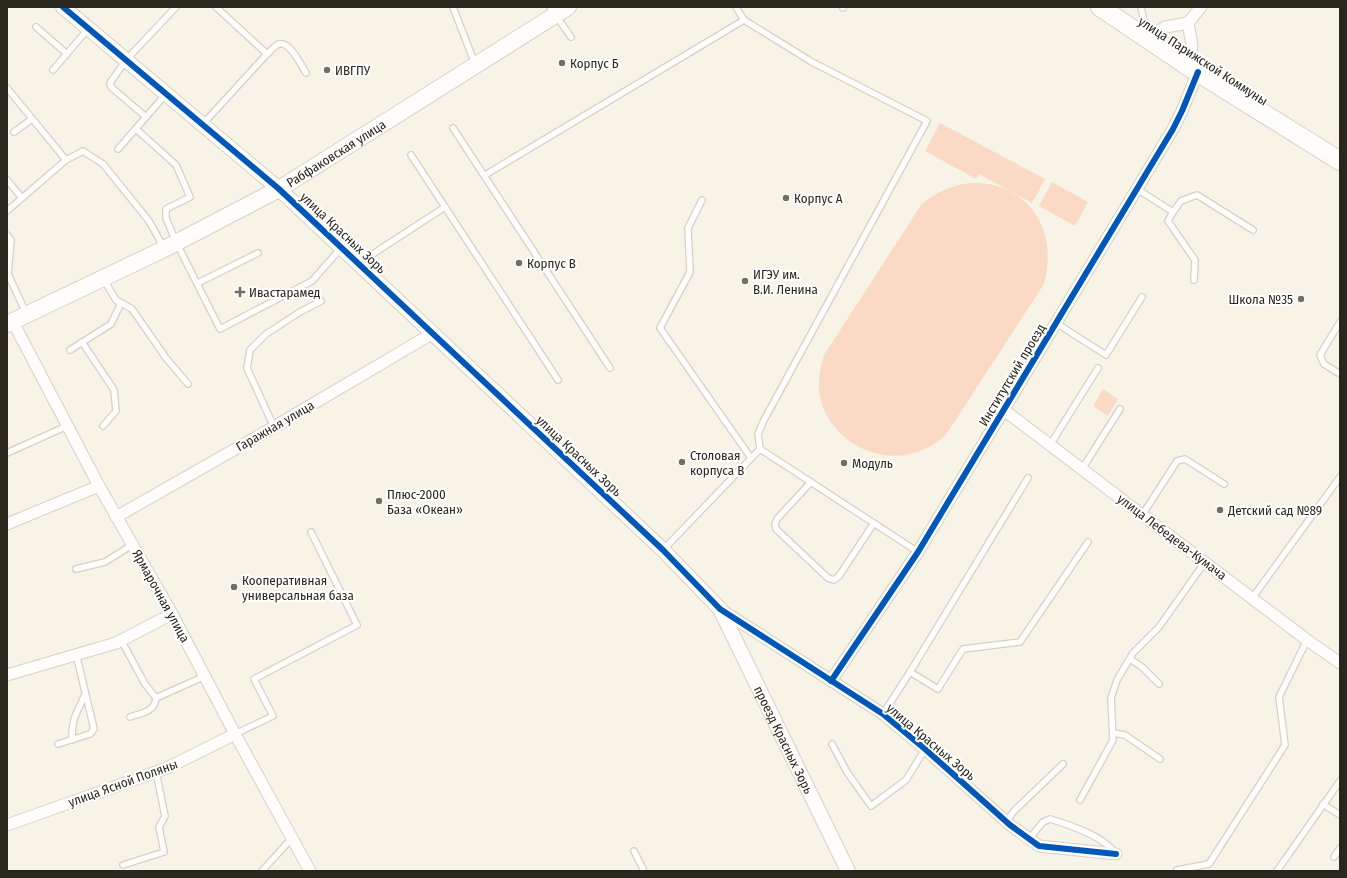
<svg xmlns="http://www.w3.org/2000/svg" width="1347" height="878" viewBox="0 0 1347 878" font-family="'Fira Sans Condensed',sans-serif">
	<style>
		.green { fill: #fbdac5 }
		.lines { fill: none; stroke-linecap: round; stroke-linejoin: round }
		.service-casing { stroke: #d4d2c6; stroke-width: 8 }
		.minor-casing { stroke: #d4d2c6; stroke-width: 13 }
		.tertiary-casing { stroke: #d4d2c6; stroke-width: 16 }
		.secondary-casing { stroke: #d4d2c6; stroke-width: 18 }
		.primary-casing { stroke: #d4d2c6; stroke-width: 20 }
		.service { stroke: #fefdfb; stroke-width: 5.5 }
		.minor { stroke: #fefdfb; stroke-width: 11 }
		.tertiary { stroke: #fefdfb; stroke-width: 14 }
		.secondary { stroke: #fefdfb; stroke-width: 16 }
		.primary { stroke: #fefdfb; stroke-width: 18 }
		.cycleway-casing { stroke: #fff; stroke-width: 8 }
		.cycleway { stroke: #0057b8; stroke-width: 6 }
		.poi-dot { fill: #716f62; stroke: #fff; stroke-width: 1.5 }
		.labels { text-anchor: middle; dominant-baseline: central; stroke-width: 4; stroke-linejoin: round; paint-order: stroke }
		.street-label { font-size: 13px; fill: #29271b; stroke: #fff }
		.poi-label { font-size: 13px; fill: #29271b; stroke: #fff; text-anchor: start }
	</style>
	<rect width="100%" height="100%" fill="#f7f4e7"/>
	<g class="green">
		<path d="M940,123L1045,179L1032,203L979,174L976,179L925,151Z"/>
		<path d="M1052,182L1088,202L1075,226L1039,206Z"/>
		<path d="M969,183C979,183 990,183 1000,187C1042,202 1055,244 1044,284L946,435C939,441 932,446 923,450C881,468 830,442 820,397C817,383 820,369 824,355L921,205C936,192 950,186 969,183Z"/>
		<path d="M1103,389L1118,399L1108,416L1093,406Z"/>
	</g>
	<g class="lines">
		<g class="service-casing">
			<g id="service">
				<path d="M216,7L267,54"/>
				<path d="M453,7L475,64"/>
				<path d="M550,7L571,37"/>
				<path d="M843,7V8"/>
				<path d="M1141,7L1146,32"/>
				<path d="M36,27L67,54"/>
				<path d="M53,70L88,29"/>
				<path d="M7,88L66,160"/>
				<path d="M146,117L111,87L110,83L126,60L176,7"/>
				<path d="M203,124L267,54C271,51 275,45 279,44C290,41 301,65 306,73"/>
				<path d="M453,128L610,368"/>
				<path d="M136,129L176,165L190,197L166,209V218L176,242L220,329L312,281L342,247"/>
				<path d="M14,132L32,119"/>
				<path d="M118,149L166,94"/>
				<path d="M411,155L558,380"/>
				<path d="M485,175L744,20"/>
				<path d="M7,180L22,198"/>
				<path d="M1137,189L1173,212L1181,201L1197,195L1253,230"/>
				<path d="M702,200L688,228L690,272L660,328L751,458"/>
				<path d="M7,211L66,160L83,151L103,164L149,221L164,248"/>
				<path d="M1173,212L1168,221L1195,260L1194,280"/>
				<path d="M7,235L11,240L8,274L26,313"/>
				<path d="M359,263L445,207"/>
				<path d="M104,280L116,300L132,309L166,358L188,384"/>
				<path d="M198,283L258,253"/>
				<path d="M1340,322L1320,355L1324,364L1340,374"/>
				<path d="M1056,323L1106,355L1142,297"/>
				<path d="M82,342L114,390L116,411L103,426"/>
				<path d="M70,350L111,324L121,303"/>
				<path d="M274,427L247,368L250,350L266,334L300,312L321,301"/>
				<path d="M1050,445L1098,368"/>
				<path d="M760,449L918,552"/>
				<path d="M7,453L67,426"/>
				<path d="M1082,469L1120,409"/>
				<path d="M811,482L777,519L775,524L776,529L828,578L834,580L839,576L874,523"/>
				<path d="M1143,514L1177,461L1185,459L1224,484"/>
				<path d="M663,550L760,449L758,434L764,420L927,121L812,62L744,20L736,7"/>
				<path d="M76,569L105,562L132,545"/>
				<path d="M1253,597L1340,477"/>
				<path d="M121,640L145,684L156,698"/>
				<path d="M1130,659L1142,667L1159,684"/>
				<path d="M910,672L938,689L963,649L1020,642L1088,542"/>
				<path d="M883,714L910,672L1028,478"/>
				<path d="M130,717C141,713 155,712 156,698L205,676"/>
				<path d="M1113,733L1125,735L1160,759"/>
				<path d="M235,734L273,716L254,679L357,625L311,532"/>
				<path d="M72,740C72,718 76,714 85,695"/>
				<path d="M58,744L90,734L94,729L76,654"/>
				<path d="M832,744L847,772L871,806L906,780L925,749"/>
				<path d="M1080,800L1113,740L1111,698L1117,680L1133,653L1159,627L1205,562"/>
				<path d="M1323,804L1340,815"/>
				<path d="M1006,822L1014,811L1063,764"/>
				<path d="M1029,839L1043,822L1050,819C1070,825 1104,836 1116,854"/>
				<path d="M634,851L644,871"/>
				<path d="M1334,857L1340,848"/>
				<path d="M123,865L164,852L159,827L165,816L156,772"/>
				<path d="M1177,870L1209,864L1285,745L1279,697L1307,640"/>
				<path d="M262,871L292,838"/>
				<path d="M1277,871L1340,781"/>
			</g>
		</g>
		<g class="minor-casing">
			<g id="minor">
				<path d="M1188,23L1192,45L1189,67"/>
				<path d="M1147,39L1165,27L1188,23L1201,7"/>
				<path d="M13,322L99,486L172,614L235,734L310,871"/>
				<path d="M1004,410L1307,640L1340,663"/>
				<path d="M116,517L274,427L433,333"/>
				<path d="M7,524L99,486"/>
				<path d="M720,609L883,714L925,749L1010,825L1039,846L1116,854"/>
				<path d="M7,675L116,643L172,614"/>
				<path d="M831,681L918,552L1173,129L1182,111L1198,72"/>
				<path d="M7,825L167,768L235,734"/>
			</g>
		</g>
		<g class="tertiary-casing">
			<g id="tertiary">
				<path id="s1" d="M63,7L279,189L663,550L720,609L848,871"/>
			</g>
		</g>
		<g class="secondary-casing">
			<g id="secondary">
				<path id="s2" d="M7,324L164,249L279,189L568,7"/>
			</g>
		</g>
		<g class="primary-casing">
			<path id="primary" d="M1100,7L1189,67L1340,161"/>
		</g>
		<use href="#service" class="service"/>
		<use href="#minor" class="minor"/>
		<use href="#tertiary" class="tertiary"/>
		<use href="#secondary" class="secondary"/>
		<use href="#primary" class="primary"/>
		<g class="cycleway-casing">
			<g id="cycleway">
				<path d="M63,7L279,189L663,550L720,609L883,714L925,749L1010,825L1039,846L1116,854"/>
				<path d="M831,681L918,552L1173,129L1182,111L1198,72"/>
			</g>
		</g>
		<use href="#cycleway" class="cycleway"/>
	</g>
	<g class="poi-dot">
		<circle cx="562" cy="63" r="4"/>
		<circle cx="327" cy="70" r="4"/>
		<circle cx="786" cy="198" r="4"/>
		<circle cx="519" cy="263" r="4"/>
		<circle cx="745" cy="281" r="4"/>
		<path d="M238 286h4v4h4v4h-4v4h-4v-4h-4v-4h4z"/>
		<circle cx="1301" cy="299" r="4"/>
		<circle cx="682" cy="462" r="4"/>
		<circle cx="844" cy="463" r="4"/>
		<circle cx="379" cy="501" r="4"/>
		<circle cx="1220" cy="510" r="4"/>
		<circle cx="234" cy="587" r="4"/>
	</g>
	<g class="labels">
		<g class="street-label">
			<text transform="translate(1203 61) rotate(33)">улица Парижской Коммуны</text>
			<text stroke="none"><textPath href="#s2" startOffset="371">Рабфаковская улица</textPath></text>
			<text transform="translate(343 233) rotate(43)">улица Красных Зорь</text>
			<text transform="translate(1012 375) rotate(-59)">Институтский проезд</text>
			<text transform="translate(275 426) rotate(-30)">Гаражная улица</text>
			<text transform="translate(579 456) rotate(43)">улица Красных Зорь</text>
			<text transform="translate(1172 537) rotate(37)">улица Лебедева-Кумача</text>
			<text transform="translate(161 596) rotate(61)">Ярмарочная улица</text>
			<text stroke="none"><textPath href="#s1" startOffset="1037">проезд Красных Зорь</textPath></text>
			<text transform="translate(931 742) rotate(40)">улица Красных Зорь</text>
			<text transform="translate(123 783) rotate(-20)">улица Ясной Поляны</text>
		</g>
		<g class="poi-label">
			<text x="570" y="63">Корпус Б</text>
			<text x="335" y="70">ИВГПУ</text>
			<text x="794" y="198">Корпус А</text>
			<text x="527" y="263">Корпус В</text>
			<text x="753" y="274">ИГЭУ им.<tspan x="753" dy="15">В.И. Ленина</tspan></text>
			<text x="249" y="292">Ивастарамед</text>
			<text x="1293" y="299" text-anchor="end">Школа №35</text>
			<text x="690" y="455">Столовая<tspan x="690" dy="15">корпуса В</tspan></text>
			<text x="852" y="463">Модуль</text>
			<text x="387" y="494">Плюс-2000<tspan x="387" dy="15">База «Океан»</tspan></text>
			<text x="1228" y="510">Детский сад №89</text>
			<text x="242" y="580">Кооперативная<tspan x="242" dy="15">универсальная база</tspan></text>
		</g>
	</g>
	<rect width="1347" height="878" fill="none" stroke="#29271b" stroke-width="16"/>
</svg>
